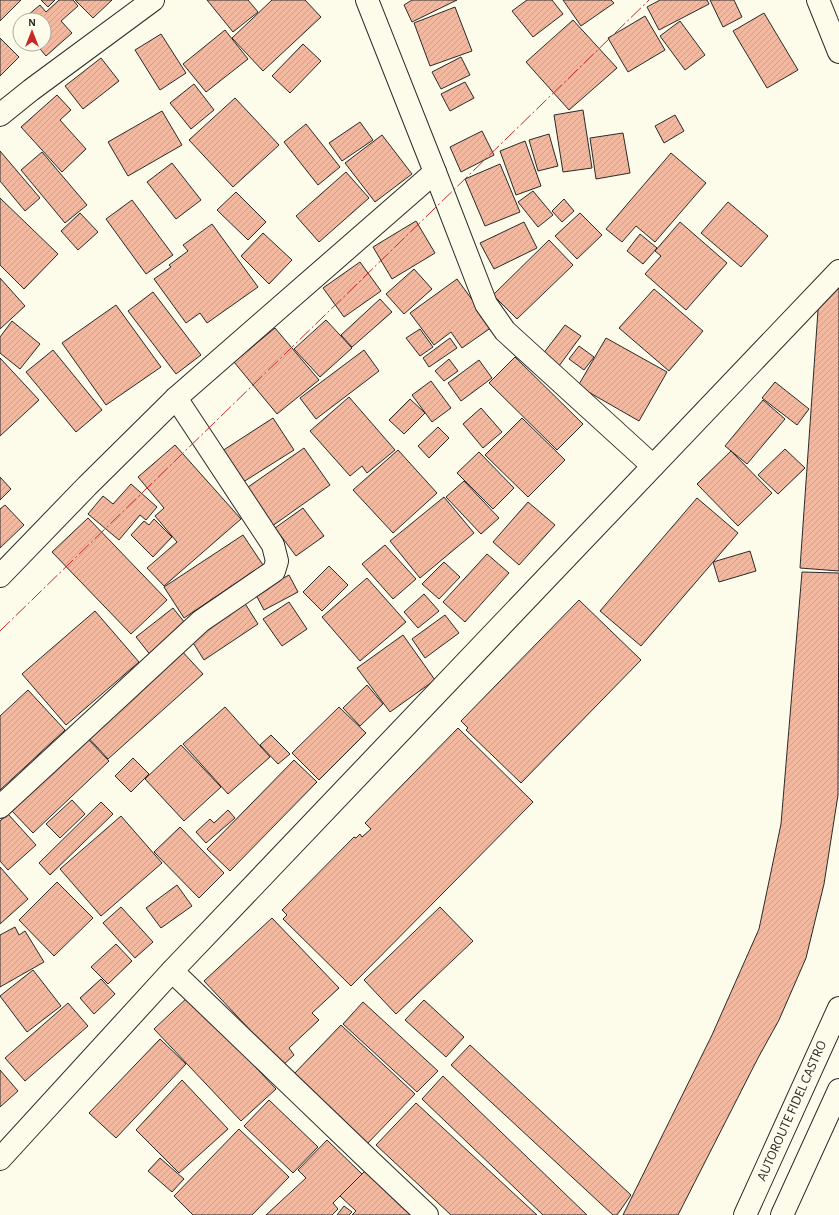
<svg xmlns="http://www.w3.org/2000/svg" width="839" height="1215" viewBox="0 0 839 1215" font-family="'Alegreya Sans',sans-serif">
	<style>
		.building { fill: url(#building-hatch); stroke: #2b2b2b }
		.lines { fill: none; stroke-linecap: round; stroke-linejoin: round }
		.minor-casing { stroke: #2b2b2b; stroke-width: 24 }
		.major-casing { stroke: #2b2b2b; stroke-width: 24 }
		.highway-casing { stroke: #2b2b2b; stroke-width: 24 }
		.minor { stroke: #fdfbea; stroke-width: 22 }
		.major { stroke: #fdfbea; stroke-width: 22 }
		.highway { stroke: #fdfbea; stroke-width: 22 }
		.power { stroke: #c62828; stroke-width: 1; stroke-dasharray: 14 3 2 3; stroke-linecap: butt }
		.labels { text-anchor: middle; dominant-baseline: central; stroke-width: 3; stroke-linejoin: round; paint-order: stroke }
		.street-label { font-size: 14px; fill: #2b2b2b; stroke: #fdfbea }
	</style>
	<defs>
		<pattern id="building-hatch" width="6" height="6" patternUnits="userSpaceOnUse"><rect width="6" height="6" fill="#f2b8a0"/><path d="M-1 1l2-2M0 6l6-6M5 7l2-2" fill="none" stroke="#d09e8a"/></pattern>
	</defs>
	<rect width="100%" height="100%" fill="#fdfbea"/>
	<g class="building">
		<path d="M0,0H21L0,21Z"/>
		<path d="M41,0H55L48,7Z"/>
		<path d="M59,0H73L78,6L61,21L72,33L46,56L36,44H44V20H22L40,5L46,12Z"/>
		<path d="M75,0H112L93,18Z"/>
		<path d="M207,0H248L258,12L233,32Z"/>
		<path d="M272,0H305L321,17L263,71L232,38Z"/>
		<path d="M412,0H457L412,22L404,5Z"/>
		<path d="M527,0H552L563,14L533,37L512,11Z"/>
		<path d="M563,0H611L614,3L581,26Z"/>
		<path d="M660,0H707L709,4L659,30L647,7Z"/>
		<path d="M710,0H734L742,17L723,27Z"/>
		<path d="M455,7L472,51L430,66L414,23Z"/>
		<path d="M764,13L798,70L767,88L733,31Z"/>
		<path d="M645,16L665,50L628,72L608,38Z"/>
		<path d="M573,20L617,68L569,110L526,62Z"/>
		<path d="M680,21L705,55L685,70L660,36Z"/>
		<path d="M225,30L248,59L206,92L183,64Z"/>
		<path d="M161,34L186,73L160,90L135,50Z"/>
		<path d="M0,38L19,57L0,76Z"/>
		<path d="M303,44L321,61L290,93L272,76Z"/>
		<path d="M461,57L470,75L441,89L432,72Z"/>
		<path d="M101,58L119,81L83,109L65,86Z"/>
		<path d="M465,82L474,98L450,111L441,94Z"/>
		<path d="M194,84L214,110L191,129L170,103Z"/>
		<path d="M57,95L71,110L60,120L86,149L62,172L21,127Z"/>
		<path d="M235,98L279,145L233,187L189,140Z"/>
		<path d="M583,110L592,168L563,172L554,115Z"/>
		<path d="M162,111L182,145L128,176L108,142Z"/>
		<path d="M675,115L684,131L664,143L655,126Z"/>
		<path d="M360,122L373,140L342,161L329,143Z"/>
		<path d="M306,124L340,167L318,185L284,142Z"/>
		<path d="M482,131L494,155L461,172L450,147Z"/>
		<path d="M623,133L630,173L596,179L590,138Z"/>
		<path d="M549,134L558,166L538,171L529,140Z"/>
		<path d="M382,135L412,174L375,202L345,163Z"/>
		<path d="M525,141L541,186L516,195L500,151Z"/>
		<path d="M0,151L40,198L25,211L0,181Z"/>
		<path d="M42,152L87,205L65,223L21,170Z"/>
		<path d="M671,153L706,183L655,242L636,226L622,242L606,229Z"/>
		<path d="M172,163L201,200L176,219L147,182Z"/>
		<path d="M500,164L520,212L485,226L465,179Z"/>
		<path d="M346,172L369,198L319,242L296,216Z"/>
		<path d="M533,191L553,215L538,227L518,202Z"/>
		<path d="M236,192L266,222L248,240L217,210Z"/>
		<path d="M0,198L58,254L24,289L0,265Z"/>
		<path d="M564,199L574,211L562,222L552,211Z"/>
		<path d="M132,200L173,255L146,274L106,219Z"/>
		<path d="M728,202L768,236L741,267L701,233Z"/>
		<path d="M80,213L98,232L78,250L61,231Z"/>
		<path d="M580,213L602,235L577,259L555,236Z"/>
		<path d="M416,221L435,253L392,279L373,247Z"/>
		<path d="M524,222L537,248L494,269L480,243Z"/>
		<path d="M680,222L727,263L686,310L645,274L661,256L655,251Z"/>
		<path d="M212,224L258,287L207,323L200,313L186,323L154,279L171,267L169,265L188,251L183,245Z"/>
		<path d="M263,233L292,260L269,284L241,256Z"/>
		<path d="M640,234L657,248L643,264L627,251Z"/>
		<path d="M549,240L573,265L517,319L493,295Z"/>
		<path d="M360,262L381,291L344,317L323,288Z"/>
		<path d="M414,269L432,289L404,314L386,294Z"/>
		<path d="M0,278L25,306L0,329Z"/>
		<path d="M457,279L492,327L462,348L451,332L434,345L410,313Z"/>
		<path d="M839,286V571L800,568L819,296Z"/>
		<path d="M654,289L703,331L669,371L619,328Z"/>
		<path d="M153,292L201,355L176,374L128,311Z"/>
		<path d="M380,299L392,312L352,347L341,335Z"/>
		<path d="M116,305L161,367L106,405L62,343Z"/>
		<path d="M326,320L352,348L320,377L294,349Z"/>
		<path d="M12,321L40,344L20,369L0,353V337Z"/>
		<path d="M565,325L581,336L559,366L543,354Z"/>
		<path d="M275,328L319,380L277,414L234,362Z"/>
		<path d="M420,329L433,347L420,356L406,338Z"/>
		<path d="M450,338L457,348L429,367L423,358Z"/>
		<path d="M606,338L667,372L639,421L578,386Z"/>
		<path d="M579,346L594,357L584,370L569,359Z"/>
		<path d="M53,350L102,410L76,432L26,372Z"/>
		<path d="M364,350L379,371L316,419L300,398Z"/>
		<path d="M515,357L583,424L557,450L489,383Z"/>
		<path d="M0,358L39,400L0,436Z"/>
		<path d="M449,359L458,371L444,381L435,371Z"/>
		<path d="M479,360L492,378L461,401L448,383Z"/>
		<path d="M431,381L451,408L432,422L412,395Z"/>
		<path d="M775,382L809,409L797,425L762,398Z"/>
		<path d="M349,397L395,450L367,473L362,466L350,476L310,431Z"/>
		<path d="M410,399L425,413L404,434L389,420Z"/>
		<path d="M763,400L785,419L747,464L725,446Z"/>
		<path d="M481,408L502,432L483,448L463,424Z"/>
		<path d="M273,418L294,450L240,484L219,453Z"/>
		<path d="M522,418L565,460L528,497L485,455Z"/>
		<path d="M438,427L449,438L429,458L418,446Z"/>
		<path d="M175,445L241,519L164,586L147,568L177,542L155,516L164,508L138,477Z"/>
		<path d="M304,448L330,485L268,529L241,492Z"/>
		<path d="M785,449L805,468L778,494L758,475Z"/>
		<path d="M398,450L437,493L393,533L353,490Z"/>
		<path d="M731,451L772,493L738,526L697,484Z"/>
		<path d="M479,452L514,488L493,509L457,473Z"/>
		<path d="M0,477L11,489L0,500Z"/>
		<path d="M464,481L499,518L481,534L446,497Z"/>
		<path d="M131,484L157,507L146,520L140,515L119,540L88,514L103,496L113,504Z"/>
		<path d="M444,497L474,533L420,578L390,541Z"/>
		<path d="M697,498L738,533L641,646L600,611Z"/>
		<path d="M528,502L555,525L519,565L493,542Z"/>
		<path d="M5,505L24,525L0,548V509Z"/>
		<path d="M303,508L324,536L296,556L275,528Z"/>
		<path d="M88,518L167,600L131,634L52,552Z"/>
		<path d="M154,519L172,537L153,557L131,535L144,521L149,525Z"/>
		<path d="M243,535L263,565L184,618L164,587Z"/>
		<path d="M385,545L416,579L393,599L362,564Z"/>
		<path d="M750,551L756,571L719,582L713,562Z"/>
		<path d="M487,554L509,573L465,622L443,602Z"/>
		<path d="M444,562L460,577L439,599L422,584Z"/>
		<path d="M329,566L348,585L322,611L303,592Z"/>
		<path d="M802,572L839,573L838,795L824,884L806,958L779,1020L758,1058L678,1215H623L712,1035L759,929L781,824Z"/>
		<path d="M289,575L298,592L264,610L255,593Z"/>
		<path d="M367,578L406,622L360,661L322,617Z"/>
		<path d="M424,594L439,611L418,628L404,612Z"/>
		<path d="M579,600L641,660L521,783L466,730L468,728L461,721Z"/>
		<path d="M244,602L258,624L204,660L190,638Z"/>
		<path d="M289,602L307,629L282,646L263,619Z"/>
		<path d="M173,608L189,628L152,657L136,637Z"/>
		<path d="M95,611L139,662L66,725L22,674Z"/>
		<path d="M445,615L459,633L425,658L412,639Z"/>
		<path d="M403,635L435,680L390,712L357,668Z"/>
		<path d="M180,649L203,674L108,759L85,734Z"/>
		<path d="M367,685L383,704L360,726L343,708Z"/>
		<path d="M28,690L65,730L0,790V716Z"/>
		<path d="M225,707L270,757L228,794L183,744Z"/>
		<path d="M339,707L366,733L319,780L292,753Z"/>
		<path d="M458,728L533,802L351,986L283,919L287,915L282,910L354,837L356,838L360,834L362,837L371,829L365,823Z"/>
		<path d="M271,735L290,754L278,764L260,745Z"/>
		<path d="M87,738L109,761L33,833L11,810Z"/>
		<path d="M181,745L221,787L184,821L145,779Z"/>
		<path d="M133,758L149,774L131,792L115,776Z"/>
		<path d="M294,760L317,782L230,871L207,849Z"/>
		<path d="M72,800L85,814L60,838L46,824Z"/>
		<path d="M101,802L113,814L50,875L39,863Z"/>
		<path d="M228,810L235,818L206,843L196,832L210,819L214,823Z"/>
		<path d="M8,814L36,845L8,870L0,861V821Z"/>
		<path d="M121,816L162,863L101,916L60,869Z"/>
		<path d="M180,827L224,873L199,898L154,852Z"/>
		<path d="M0,867L28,899L0,924Z"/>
		<path d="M57,882L93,918L54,956L19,920Z"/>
		<path d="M177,885L192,906L161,928L146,908Z"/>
		<path d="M121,907L153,942L135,958L103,923Z"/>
		<path d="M440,907L473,941L396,1014L364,980Z"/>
		<path d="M272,918L339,988L312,1013L319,1020L289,1048L294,1055L283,1065L204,981Z"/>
		<path d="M15,927L19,935L25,931L44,962L0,987V935Z"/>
		<path d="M116,944L132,961L108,984L91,967Z"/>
		<path d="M33,970L61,1006L27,1032L0,996Z"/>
		<path d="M101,979L115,994L94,1014L80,998Z"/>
		<path d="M189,996L276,1089L241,1121L154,1029Z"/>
		<path d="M424,1000L464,1037L446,1057L405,1020Z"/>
		<path d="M363,1002L438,1071L417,1092L343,1024Z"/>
		<path d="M68,1003L88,1026L25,1081L5,1058Z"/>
		<path d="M341,1025L415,1094L366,1145L292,1076Z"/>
		<path d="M160,1039L186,1064L116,1138L89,1113Z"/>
		<path d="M470,1045L631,1195L617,1215H613L451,1065Z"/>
		<path d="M0,1070L18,1091L0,1107Z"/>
		<path d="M443,1076L587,1215H543L422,1099Z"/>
		<path d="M182,1080L228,1129L179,1173L136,1130Z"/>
		<path d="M269,1100L318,1147L293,1173L244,1126Z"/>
		<path d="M416,1103L537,1215H451L376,1145Z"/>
		<path d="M239,1129L289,1177L252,1215H193L174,1196Z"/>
		<path d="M327,1140L362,1174L333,1203L338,1209L332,1215H266L306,1178L298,1170Z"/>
		<path d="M160,1158L184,1179L172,1192L148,1171Z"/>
		<path d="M365,1171L410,1215H352L356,1211L340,1196Z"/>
		<path d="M344,1206L352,1212L349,1215H337Z"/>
	</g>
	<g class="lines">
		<g class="minor-casing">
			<g id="minor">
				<path d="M367,0L435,172L486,304L505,331L653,466"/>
				<path d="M0,115L31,90L153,0"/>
				<path d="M0,576L87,486L176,398L435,172"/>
				<path d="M0,807L201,621L274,571L277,561L273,545L176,398"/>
				<path d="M172,971L372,1163L427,1215"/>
				<path d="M0,1159L172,971L839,271"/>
			</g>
		</g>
		<g class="major-casing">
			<path id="major" d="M818,0L839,52"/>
		</g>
		<g class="highway-casing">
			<g id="highway">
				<path d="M745,1215L839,1008"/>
				<path d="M782,1215L839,1090"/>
			</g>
		</g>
		<use href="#minor" class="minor"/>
		<use href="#major" class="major"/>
		<use href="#highway" class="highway"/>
		<path class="power" d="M0,631L649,0"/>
	</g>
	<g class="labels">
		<g class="street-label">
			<text transform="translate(792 1111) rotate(-66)">AUTOROUTE FIDEL CASTRO</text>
		</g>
	</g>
	<g transform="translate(32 32)"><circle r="19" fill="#fdfbea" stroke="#a9a89e"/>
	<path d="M0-3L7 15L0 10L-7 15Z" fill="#c62828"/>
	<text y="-6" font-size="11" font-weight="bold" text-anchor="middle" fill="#2b2b2b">N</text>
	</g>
</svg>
